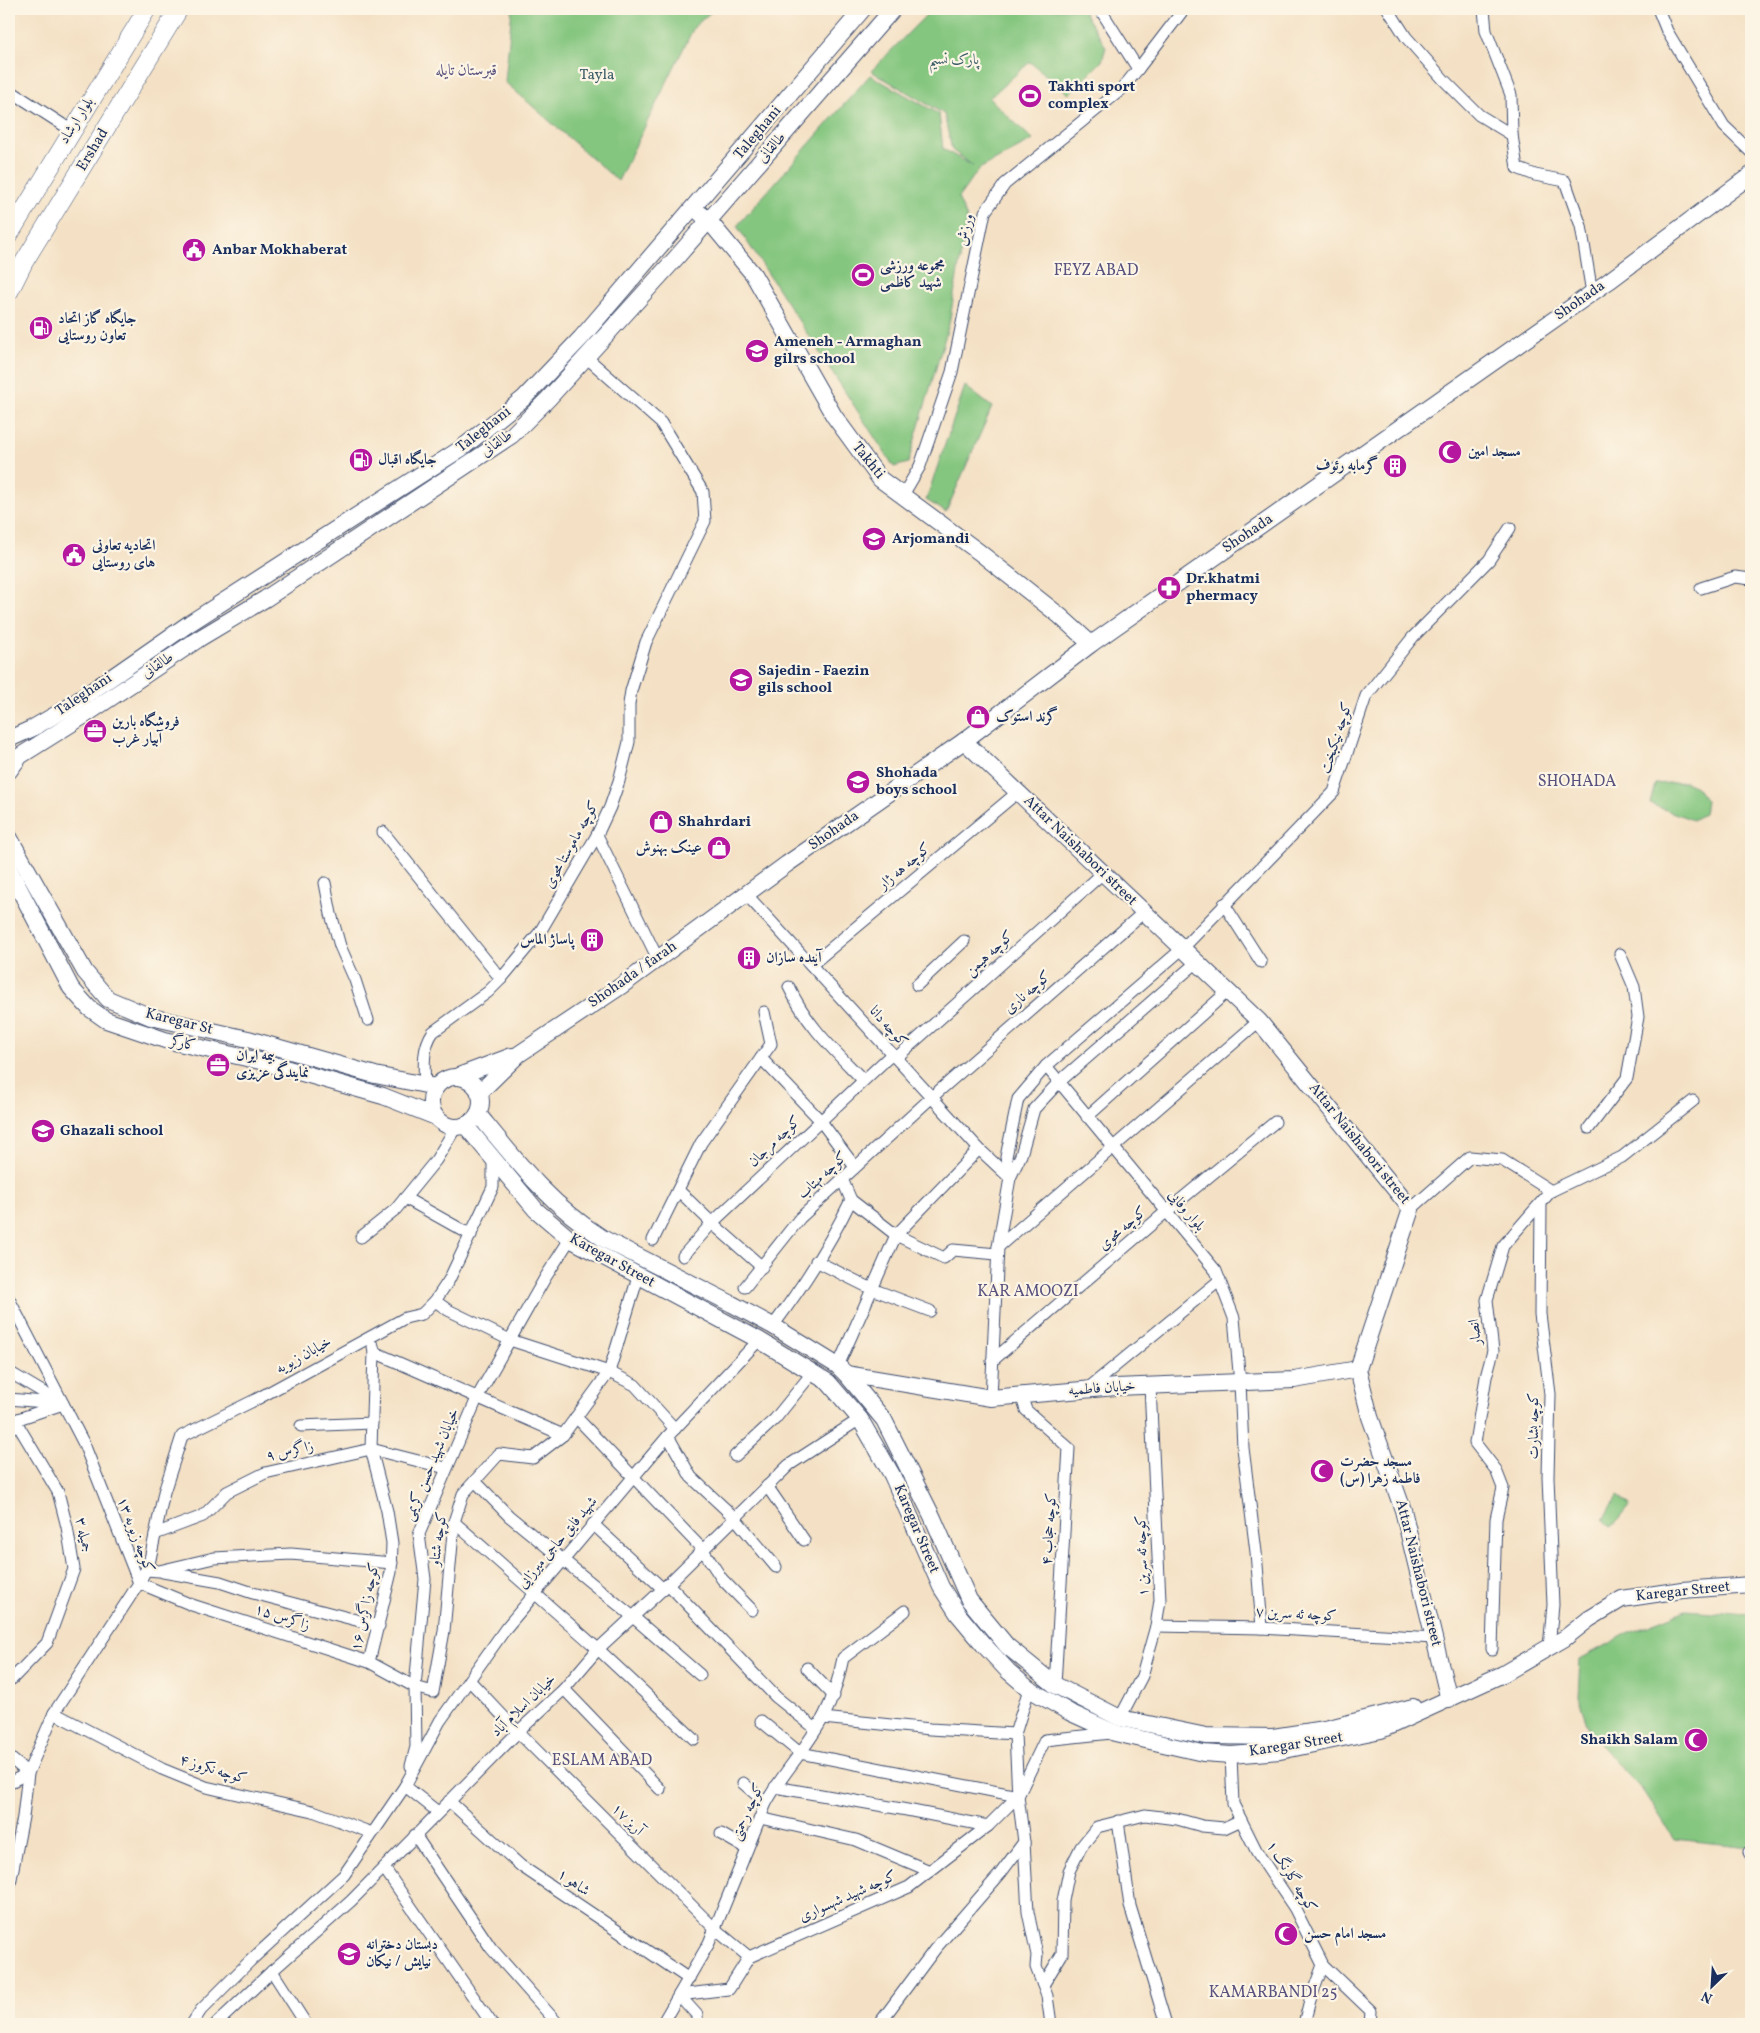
<svg xmlns="http://www.w3.org/2000/svg" width="1760" height="2033" viewBox="0 0 1760 2033" font-family="Vollkorn,Amiri,serif">
	<style>
		.green { fill: #84c67f; stroke: #507a6e }
		.lines { fill: none; stroke-linecap: round; stroke-linejoin: round }
		.street-casing { stroke: #3c4a6d; stroke-width: 13 }
		.secondary-casing { stroke: #3c4a6d; stroke-width: 18 }
		.primary-casing { stroke: #3c4a6d; stroke-width: 19 }
		.street { stroke: #fff; stroke-width: 11 }
		.secondary { stroke: #fff; stroke-width: 16 }
		.primary { stroke: #fff; stroke-width: 18 }
		.labels { text-anchor: middle; dominant-baseline: central; stroke-width: 4.5; stroke-linejoin: round; paint-order: stroke }
		.park-label { font-size: 15px; fill: #3a5c68; stroke: #fcf5e5 }
		.poi-label { font-size: 15px; font-weight: bold; fill: #1b2f5e; stroke: #fcf5e5; text-anchor: start }
		.street-label { font-size: 15px; fill: #1b2f5e; stroke: #fcf5e5 }
		.neighbourhood-label { font-size: 16px; fill: #59527f; stroke: #fcf5e5 }
	</style>
	<rect width="100%" height="100%" fill="#fcf5e5"/>
	<filter id="ink" filterUnits="userSpaceOnUse"><feTurbulence type="fractalNoise" baseFrequency=".02" numOctaves="2"/><feDisplacementMap in="SourceGraphic" scale="10" xChannelSelector="R" yChannelSelector="G"/><feConvolveMatrix kernelMatrix="1 2 1 2 8 2 1 2 1" color-interpolation-filters="sRGB"/></filter>
	<filter id="wash" filterUnits="userSpaceOnUse"><feTurbulence type="fractalNoise" baseFrequency=".0096" numOctaves="4" result="noise"/><feDisplacementMap in="SourceGraphic" scale="20" xChannelSelector="R" yChannelSelector="G"/><feGaussianBlur stdDeviation="1.12" result="paint"/><feColorMatrix in="noise" values="0 0 0 0 0 0 0 0 0 0 0 0 0 0 0 0 0 1.4 0 .05"/><feComposite in="paint" operator="in"/></filter>
	<g filter="url(#wash)">
		<rect width="100%" height="100%" fill="#f4e1c5"/>
		<g class="green">
			<path d="M512,9H714L694,27L618,181L505,82Z"/>
			<path d="M932,9H1082L1106,47L1102,61L1069,94L1030,62L989,98L1033,140L979,169L958,198L967,218L949,324L908,463L894,467L737,226L870,75L939,114L943,149L973,166L952,150L944,114L871,71Z"/>
			<path d="M965,386L992,407L946,512L926,500Z"/>
			<path d="M1685,782L1696,787L1706,801L1704,814L1693,820L1650,804L1655,784Z"/>
			<path d="M1617,1496L1630,1505L1612,1527L1604,1520Z"/>
			<path d="M1686,1610L1751,1615V1847L1674,1839L1643,1791L1591,1735L1578,1697L1580,1659L1628,1633Z"/>
		</g>
	</g>
	<g filter="url(#ink)">
		<g class="lines">
			<g class="street-casing">
				<g id="street">
					<path d="M1388,9L1406,37L1444,80L1479,115L1512,135"/>
					<path d="M1484,9L1486,31L1511,95L1512,135L1517,168L1535,175L1565,181L1581,226L1592,293"/>
					<path d="M1658,9L1667,31L1724,126L1751,152"/>
					<path d="M1138,69L1184,9"/>
					<path d="M9,90L71,130"/>
					<path d="M903,495L920,466L952,372L985,212L1005,184L1122,89L1138,69L1100,9"/>
					<path d="M1701,588L1735,577L1751,579"/>
					<path d="M383,832L501,979"/>
					<path d="M597,835L658,959"/>
					<path d="M325,883L331,914L340,946L355,980L368,1020"/>
					<path d="M746,894L979,1149L1010,1178"/>
					<path d="M1224,904L1261,962"/>
					<path d="M811,965L1018,792"/>
					<path d="M917,985L964,941"/>
					<path d="M789,987C808,1027 833,1049 863,1080"/>
					<path d="M761,1058L820,1120L855,1167"/>
					<path d="M896,1058L1103,873"/>
					<path d="M1046,1066L1216,1271L1234,1318L1240,1383L1243,1448L1256,1552L1262,1628"/>
					<path d="M425,1085C424,1067 422,1048 433,1032L488,992L501,979L540,932L597,835L610,807L619,781L629,742V704L631,691L646,642L705,521L703,492L661,423L586,357"/>
					<path d="M1087,1117L1227,992"/>
					<path d="M1589,1128L1627,1078L1638,1017L1634,987L1620,954"/>
					<path d="M493,1159V1187L449,1280L435,1301L422,1314L405,1318L257,1399L182,1436L164,1492L149,1564L139,1583L192,1605L369,1662L415,1687L433,1692L444,1631L454,1522L463,1494L499,1454L533,1458L563,1435L609,1372L638,1277"/>
					<path d="M1010,1178L1006,1157L1018,1099L1046,1066L1182,949L1334,792L1366,696L1413,637L1489,560L1510,528"/>
					<path d="M678,1190L712,1223L762,1267"/>
					<path d="M405,1198L471,1235"/>
					<path d="M851,1200L896,1235L944,1258L953,1250L997,1254"/>
					<path d="M1541,1204L1540,1314L1550,1394L1548,1477L1553,1605L1549,1647"/>
					<path d="M1411,1209L1470,1157L1502,1160L1551,1191"/>
					<path d="M361,1237L396,1209L436,1160L456,1127"/>
					<path d="M653,1240L701,1143L771,1044L764,1012"/>
					<path d="M998,1247L1259,1021"/>
					<path d="M683,1256L712,1223L892,1054"/>
					<path d="M816,1261L872,1289L930,1311"/>
					<path d="M745,1287L800,1218L932,1097L1144,912"/>
					<path d="M9,1299L84,1444L139,1583L54,1713L28,1773L23,1817L9,1889"/>
					<path d="M435,1301L448,1310L510,1340L609,1372L635,1385L675,1429"/>
					<path d="M773,1326C802,1287 830,1244 851,1200L842,1179"/>
					<path d="M373,1346L374,1352L563,1435"/>
					<path d="M992,1361L1167,1211L1275,1122"/>
					<path d="M838,1366L896,1235L979,1149"/>
					<path d="M9,1372L63,1404"/>
					<path d="M1086,1390L1220,1280"/>
					<path d="M1021,1395L1026,1410L1069,1448L1055,1685"/>
					<path d="M991,1398L998,1247L1010,1178L1021,1155L1034,1109L1059,1082L1197,962"/>
					<path d="M9,1399L56,1403"/>
					<path d="M576,1417L703,1550L722,1579L752,1610"/>
					<path d="M9,1422L63,1404"/>
					<path d="M301,1426L372,1423"/>
					<path d="M668,1436L691,1477L735,1518L776,1567"/>
					<path d="M735,1456L775,1419L813,1372"/>
					<path d="M475,1481L509,1516L632,1616L700,1675"/>
					<path d="M767,1486L804,1540"/>
					<path d="M454,1522L598,1649L694,1739"/>
					<path d="M593,1524L663,1589"/>
					<path d="M155,1534L203,1516L227,1492L265,1473L371,1449L446,1468"/>
					<path d="M146,1570L159,1571L214,1558L291,1554L392,1563"/>
					<path d="M163,1572L220,1582L253,1593L379,1626"/>
					<path d="M668,1584L776,1697L816,1729"/>
					<path d="M1156,1626L1262,1628L1434,1638"/>
					<path d="M1492,1649L1496,1519L1503,1488L1496,1470L1475,1443L1486,1377L1493,1351L1487,1300L1503,1246L1551,1191L1622,1157L1693,1101"/>
					<path d="M369,1662L391,1572L392,1543L387,1511L371,1449L374,1352"/>
					<path d="M807,1668L834,1696"/>
					<path d="M12,1679L47,1643L74,1569L67,1527L58,1492L15,1420"/>
					<path d="M469,1680L518,1732L715,1929L749,1957"/>
					<path d="M564,1689L660,1789"/>
					<path d="M1029,1689L1015,1734L1018,1796L1024,1842L1028,1912L1037,1955L1036,1967L1047,1996L1051,2024"/>
					<path d="M54,1713L162,1769L206,1787L313,1811L372,1833"/>
					<path d="M823,1718L930,1729L1015,1734"/>
					<path d="M1120,1718L1142,1676L1156,1626L1160,1600L1150,1386"/>
					<path d="M761,1721L800,1753L1018,1796"/>
					<path d="M1231,1755L1233,1804L1257,1852L1295,1909L1323,1965L1371,2011L1370,2024"/>
					<path d="M9,1757L28,1773"/>
					<path d="M411,1766L416,1747L415,1687L425,1579L419,1534L478,1396L545,1278L570,1239"/>
					<path d="M9,1783L28,1773"/>
					<path d="M743,1783L766,1803"/>
					<path d="M405,1786L438,1812"/>
					<path d="M775,1787L907,1810L988,1826"/>
					<path d="M449,1801L521,1866L689,1979"/>
					<path d="M760,1818L856,1840L930,1871"/>
					<path d="M1118,1821L1130,1906L1166,2024"/>
					<path d="M721,1834L747,1849"/>
					<path d="M415,1835L491,1948L558,2024"/>
					<path d="M1750,1852L1751,1854"/>
					<path d="M384,1868L492,2024"/>
					<path d="M272,1971L306,2024"/>
					<path d="M1043,1985L1062,1954L1063,1901L1069,1871L1081,1847L1097,1827L1145,1815L1177,1819L1202,1826L1224,1828L1241,1820"/>
					<path d="M679,1995L729,1989L749,1957L909,1887L988,1826L1018,1796L1045,1740L1111,1733"/>
					<path d="M679,1995L697,2015V2024"/>
					<path d="M192,2024L201,2010L250,1961L344,1875L405,1786L440,1721L506,1628L668,1436L759,1340"/>
					<path d="M216,2024L272,1971L351,1901L518,1732L564,1689L598,1649L663,1589L789,1465L860,1419"/>
					<path d="M662,2024L709,1943L766,1803C783,1772 808,1747 824,1716C834,1697 839,1678 843,1658L905,1611"/>
					<path d="M879,2024L935,1949L1000,1874L1024,1842"/>
					<path d="M1304,2024L1310,2000L1323,1965"/>
				</g>
			</g>
			<g class="secondary-casing">
				<g id="secondary">
					<path d="M701,214L709,221L753,274L834,416L880,479L979,552L1060,616L1091,644"/>
					<path d="M9,739L31,729L69,707L190,623L462,448L524,398L581,338L863,9"/>
					<path d="M964,741L1259,1021L1411,1209L1358,1369"/>
					<path d="M9,771L20,756L82,717L200,638L265,599L512,435L548,399L676,258L893,9"/>
					<path d="M9,837L85,972L108,999L151,1017L248,1039L375,1075L436,1087"/>
					<path d="M9,869L71,988L89,1008L106,1020L165,1040L260,1061L383,1096L436,1117"/>
					<path d="M456,1077L512,1056"/>
					<circle cx="456" cy="1102" r="25"/>
					<path d="M479,1093L519,1054L621,986L787,864L964,741L1091,644L1609,281L1751,175"/>
					<path d="M478,1114C518,1163 550,1205 604,1239L732,1304L773,1326L838,1366L846,1374L884,1420L932,1516L969,1600L1007,1646L1055,1685L1120,1718L1206,1736L1273,1737L1325,1729L1413,1707"/>
					<path d="M465,1125L536,1210L570,1239L759,1340L828,1382L860,1419L892,1475L941,1587L958,1614L983,1644L1008,1671L1029,1689L1069,1712L1115,1733L1203,1753L1231,1755L1280,1751L1381,1730L1503,1674L1565,1638L1589,1619L1622,1599L1682,1590L1751,1585"/>
					<path d="M1358,1369L1370,1417L1403,1510L1449,1700"/>
					<path d="M846,1374L991,1398L1116,1387L1294,1380L1358,1369"/>
				</g>
			</g>
			<g class="primary-casing">
				<g id="primary">
					<path d="M9,235L147,9"/>
					<path d="M9,292L24,262L179,9"/>
				</g>
			</g>
			<use href="#street" class="street"/>
			<use href="#secondary" class="secondary"/>
			<use href="#primary" class="primary"/>
		</g>
	</g>
	<defs>
		<g id="stadium-disc" transform="scale(1.25)"><circle r="9.5" fill="#b5179e" stroke="#fcf5e5"/><path d="M0-5a6.5 5 0 1 0 0 10a6.5 5 0 1 0 0-10ZM-3.5-1.8h7v3.6h-7Z" fill="#fff"/></g>
		<g id="civic-disc" transform="scale(1.25)"><circle r="9.5" fill="#b5179e" stroke="#fcf5e5"/><path d="M-.6-6.5H3V-4.5H.6V-3L4-1V1h2V6H-6V1h2V-1L-.6-3ZM-1.2 2.5V6h2.4V2.5Z" fill="#fff"/></g>
		<g id="fuel-disc" transform="scale(1.25)"><circle r="9.5" fill="#b5179e" stroke="#fcf5e5"/><path d="M-5.5-6h7V0h2V4h1.3V-2.5L3-4.5l.8-.8L6-3V5H2.5V1h-1V6h-7ZM-4.2-4.7v3.2H.2V-4.7Z" fill="#fff"/></g>
		<g id="school-disc" transform="scale(1.25)"><circle r="9.5" fill="#b5179e" stroke="#fcf5e5"/><path d="M0-5L7-2L0 1L-7-2ZM-4 1L0 2.5L4 1V4Q0 6-4 4Z" fill="#fff"/></g>
		<g id="mosque-disc" transform="scale(1.25)"><circle r="9.5" fill="#b5179e" stroke="#fcf5e5"/><path d="M3.5-4.9A6 6 0 1 0 3.5 4.9A5 5 0 1 1 3.5-4.9Z" fill="#fff"/></g>
		<g id="building-disc" transform="scale(1.25)"><circle r="9.5" fill="#b5179e" stroke="#fcf5e5"/><path d="M-4-6H4V6H1V3H-1V6H-4ZM-2.5-4.3h1.7v1.8h-1.7ZM.8-4.3h1.7v1.8H.8ZM-2.5-1h1.7V.8h-1.7ZM.8-1h1.7V.8H.8Z" fill="#fff"/></g>
		<g id="pharmacy-disc" transform="scale(1.25)"><circle r="9.5" fill="#b5179e" stroke="#fcf5e5"/><path d="M-2-6h4v4h4v4h-4v4h-4v-4h-4v-4h4Z" fill="#fff"/></g>
		<g id="shop-disc" transform="scale(1.25)"><circle r="9.5" fill="#b5179e" stroke="#fcf5e5"/><path d="M-5-2.5h2.3a2.7 3.5 0 0 1 5.4 0H5L5.5 6h-11ZM-1.5-2.5h3a1.5 2.3 0 0 0-3 0Z" fill="#fff"/></g>
		<g id="office-disc" transform="scale(1.25)"><circle r="9.5" fill="#b5179e" stroke="#fcf5e5"/><path d="M-6-3h4V-5.5h4V-3h4V5H-6ZM-1-4.5V-3h2v-1.5ZM-6 0V1H6V0Z" fill="#fff"/></g>
	</defs>
	<g fill-rule="evenodd">
		<use href="#stadium-disc" x="1030" y="96"/>
		<use href="#civic-disc" x="194" y="250"/>
		<use href="#stadium-disc" x="863" y="275"/>
		<use href="#fuel-disc" x="41" y="328"/>
		<use href="#school-disc" x="757" y="351"/>
		<use href="#mosque-disc" x="1450" y="452"/>
		<use href="#fuel-disc" x="361" y="460"/>
		<use href="#building-disc" x="1395" y="466"/>
		<use href="#school-disc" x="874" y="539"/>
		<use href="#civic-disc" x="74" y="555"/>
		<use href="#pharmacy-disc" x="1169" y="588"/>
		<use href="#school-disc" x="741" y="680"/>
		<use href="#shop-disc" x="978" y="717"/>
		<use href="#office-disc" x="95" y="731"/>
		<use href="#school-disc" x="858" y="782"/>
		<use href="#shop-disc" x="661" y="822"/>
		<use href="#shop-disc" x="719" y="848"/>
		<use href="#building-disc" x="592" y="940"/>
		<use href="#building-disc" x="749" y="958"/>
		<use href="#office-disc" x="218" y="1065"/>
		<use href="#school-disc" x="43" y="1131"/>
		<use href="#mosque-disc" x="1322" y="1471"/>
		<use href="#mosque-disc" x="1696" y="1740"/>
		<use href="#mosque-disc" x="1286" y="1934"/>
		<use href="#school-disc" x="349" y="1954"/>
	</g>
	<g class="labels">
		<g class="park-label">
			<text x="954" y="60">پارک نسیم</text>
			<text x="597" y="75">Tayla</text>
		</g>
		<g class="poi-label">
			<text x="1048" y="87">Takhti sport<tspan x="1048" dy="17">complex</tspan></text>
			<text x="212" y="250">Anbar Mokhaberat</text>
			<text x="880" y="266">مجموعه ورزشی<tspan x="880" dy="17">شهید کاظمی</tspan></text>
			<text x="58" y="319">جایگاه گاز اتحاد<tspan x="58" dy="17">تعاون روستایی</tspan></text>
			<text x="774" y="342">Ameneh - Armaghan<tspan x="774" dy="17">gilrs school</tspan></text>
			<text x="1468" y="452">مسجد امین</text>
			<text x="378" y="460">جایگاه اقبال</text>
			<text x="1378" y="466" text-anchor="end">گرمابه رئوف</text>
			<text x="892" y="539">Arjomandi</text>
			<text x="92" y="546">اتحادیه تعاونی<tspan x="92" dy="17">های روستایی</tspan></text>
			<text x="1186" y="579">Dr.khatmi<tspan x="1186" dy="17">phermacy</tspan></text>
			<text x="758" y="671">Sajedin - Faezin<tspan x="758" dy="17">gils school</tspan></text>
			<text x="996" y="717">گرند استوک</text>
			<text x="112" y="722">فروشگاه بارین<tspan x="112" dy="17">آبیار غرب</tspan></text>
			<text x="876" y="773">Shohada<tspan x="876" dy="17">boys school</tspan></text>
			<text x="678" y="822">Shahrdari</text>
			<text x="702" y="848" text-anchor="end">عینک بهنوش</text>
			<text x="574" y="940" text-anchor="end">پاساژ الماس</text>
			<text x="766" y="958">آینده سازان</text>
			<text x="236" y="1056">بیمه ایران<tspan x="236" dy="17">نمایندگی عزیزی</tspan></text>
			<text x="60" y="1131">Ghazali school</text>
			<text x="1340" y="1462">مسجد حضرت<tspan x="1340" dy="17">فاطمه زهرا (س)</tspan></text>
			<text x="1678" y="1740" text-anchor="end">Shaikh Salam</text>
			<text x="1304" y="1934">مسجد امام حسن</text>
			<text x="366" y="1945">دبستان دخترانه<tspan x="366" dy="17">نیایش / نیکان</tspan></text>
		</g>
		<g class="street-label">
			<text transform="translate(77 121) rotate(-58)">بلوار ارشاد</text>
			<text transform="translate(758 133) rotate(-50)">Taleghani</text>
			<text transform="translate(772 148) rotate(-49)">طالقانی</text>
			<text transform="translate(93 150) rotate(-59)">Ershad</text>
			<text transform="translate(966 230) rotate(-77)">ورزش</text>
			<text transform="translate(1580 301) rotate(-35)">Shohada</text>
			<text transform="translate(484 430) rotate(-38)">Taleghani</text>
			<text transform="translate(497 444) rotate(-36)">طالقانی</text>
			<text transform="translate(868 461) rotate(51)">Takhti</text>
			<text transform="translate(1248 534) rotate(-34)">Shohada</text>
			<text transform="translate(158 666) rotate(-34)">طالقانی</text>
			<text transform="translate(84 695) rotate(-34)">Taleghani</text>
			<text transform="translate(1337 738) rotate(-72)">کوچه نیکبخت</text>
			<text transform="translate(834 831) rotate(-35)">Shohada</text>
			<text transform="translate(572 845) rotate(-61)">کوچه ماموستا محوی</text>
			<text transform="translate(1080 851) rotate(44)">Attar Naishabori street</text>
			<text transform="translate(905 867) rotate(-40)">کوچه هه ژار</text>
			<text transform="translate(990 954) rotate(-42)">کوچه هیمن</text>
			<text transform="translate(633 975) rotate(-35)">Shohada / farah</text>
			<text transform="translate(1028 993) rotate(-41)">کوچه ناری</text>
			<text transform="translate(179 1022) rotate(14)">Karegar St</text>
			<text transform="translate(888 1027) rotate(48)">کوچه دانا</text>
			<text transform="translate(183 1044) rotate(12)">کارگر</text>
			<text transform="translate(775 1142) rotate(-44)">کوچه مرجان</text>
			<text transform="translate(1359 1144) rotate(51)">Attar Naishabori street</text>
			<text transform="translate(823 1176) rotate(-43)">کوچه مهتاب</text>
			<text transform="translate(1186 1211) rotate(50)">بلوار وفایی</text>
			<text transform="translate(1123 1229) rotate(-41)">کوچه محوی</text>
			<text transform="translate(612 1261) rotate(29)">Karegar Street</text>
			<text transform="translate(1476 1332) rotate(-97)">انصار</text>
			<text transform="translate(304 1356) rotate(-29)">خیابان زیویه</text>
			<text transform="translate(1102 1389) rotate(-4)">خیابان فاطمیه</text>
			<text transform="translate(1534 1426) rotate(-90)">کوچه بشارت</text>
			<text transform="translate(290 1452) rotate(-13)">زاگرس ۹</text>
			<text transform="translate(432 1465) rotate(-67)">خیابان شهید حسن کریمی</text>
			<text transform="translate(916 1529) rotate(67)">Karegar Street</text>
			<text transform="translate(1050 1529) rotate(-86)">کوچه حجاب ۴</text>
			<text transform="translate(83 1535) rotate(78)">جمیله ۳</text>
			<text transform="translate(135 1535) rotate(69)">کوچه زیویه ۱۳</text>
			<text transform="translate(439 1539) rotate(-82)">کوچه شتاو</text>
			<text transform="translate(558 1543) rotate(-50)">شهید فایق حاجی میرزایی</text>
			<text transform="translate(1143 1556) rotate(-92)">کوچه ئه سرین ۱</text>
			<text transform="translate(1418 1573) rotate(76)">Attar Naishabori street</text>
			<text transform="translate(1683 1592) rotate(-6)">Karegar Street</text>
			<text transform="translate(366 1607) rotate(-78)">کوچه زاگرس ۱۶</text>
			<text transform="translate(1296 1615) rotate(3)">کوچه ئه سرین ۷</text>
			<text transform="translate(282 1618) rotate(18)">زاگرس ۱۵</text>
			<text transform="translate(524 1706) rotate(-44)">خیابان اسلام آباد</text>
			<text transform="translate(1296 1745) rotate(-9)">Karegar Street</text>
			<text transform="translate(213 1770) rotate(17)">کوچه نکروز ۴</text>
			<text transform="translate(748 1812) rotate(-66)">کوچه رحمتی</text>
			<text transform="translate(627 1820) rotate(45)">آریز ۱۷</text>
			<text transform="translate(1291 1877) rotate(58)">کوچه گلرنگ ۱</text>
			<text transform="translate(573 1883) rotate(35)">شاهو ۱</text>
			<text transform="translate(848 1897) rotate(-24)">کوچه شهید شهسواری</text>
		</g>
		<g class="neighbourhood-label">
			<text x="466" y="71">قبرستان تایله</text>
			<text x="1096" y="271">FEYZ ABAD</text>
			<text x="1577" y="782">SHOHADA</text>
			<text x="1028" y="1292">KAR AMOOZI</text>
			<text x="602" y="1761">ESLAM ABAD</text>
			<text x="1273" y="1993">KAMARBANDI 25</text>
		</g>
	</g>
	<rect width="1760" height="2033" fill="none" stroke="#fcf5e5" stroke-width="30"/>
	<g transform="translate(1712 1986) rotate(205)" stroke="#fcf5e5" stroke-width="4" paint-order="stroke">
	<path d="M0-4L9 19L0 12L-9 19Z" fill="#1b2f5e"/>
	<text y="-8" font-size="14" font-weight="bold" text-anchor="middle" fill="#1b2f5e">N</text>
	</g>
</svg>
